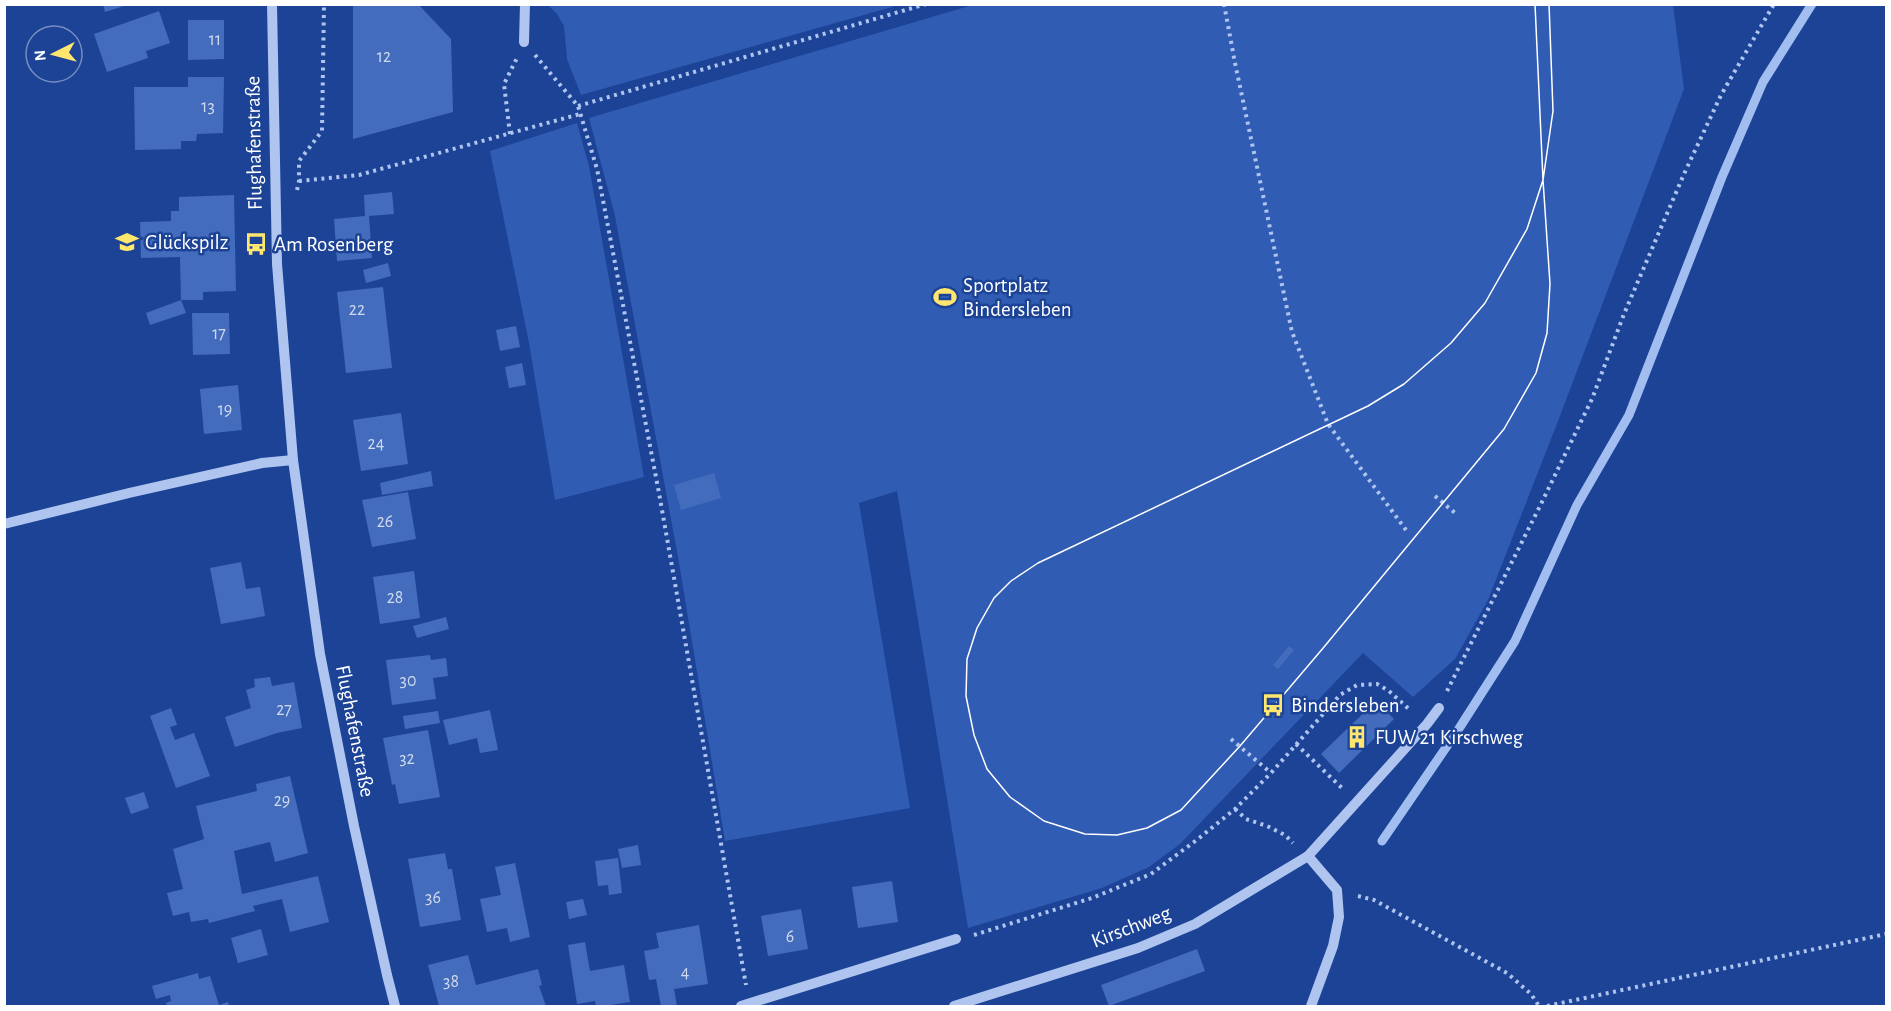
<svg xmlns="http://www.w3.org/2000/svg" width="1891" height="1011" viewBox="0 0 1891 1011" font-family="'Alegreya Sans',sans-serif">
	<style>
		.green { fill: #305cb4 }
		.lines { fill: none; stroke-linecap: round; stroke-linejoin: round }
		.stream { stroke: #a2bef1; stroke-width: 9 }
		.building { fill: #446cbd }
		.path { stroke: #afc5f0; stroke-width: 4; stroke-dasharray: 3 4.5; stroke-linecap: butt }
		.minor { stroke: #afc5f0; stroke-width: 10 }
		.tram { stroke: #fff; stroke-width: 1.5 }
		.labels { text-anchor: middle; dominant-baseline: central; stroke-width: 5; stroke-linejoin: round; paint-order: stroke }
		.number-label { font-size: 18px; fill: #d0daee }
		.street-label { font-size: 21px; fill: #fff; stroke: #1c4396 }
		.poi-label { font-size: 21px; fill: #fff; stroke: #1c4396; text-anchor: start }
	</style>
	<rect width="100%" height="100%" fill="#1c4396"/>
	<g class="green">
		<path d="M976,4L1673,5L1684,89L1558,421L1488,600L1455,659L1413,697L1363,653L1180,844L1149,867L1102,888L968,928L897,491L859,503L910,808L725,841L678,557L615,216L589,118Z"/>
		<path d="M548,5H899L581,95L567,59L564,26L557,14Z"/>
		<path d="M577,123L589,166L644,477L555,500L529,343L490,151Z"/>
	</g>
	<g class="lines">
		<path class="stream" d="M1382,841L1460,727L1515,641L1577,505L1629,415L1722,177L1763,82L1812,4"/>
	</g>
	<g class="building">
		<path d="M103,4H127V5L105,12Z"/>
		<path d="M353,4H418L451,39L453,112L353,139Z"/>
		<path d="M159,11L170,43L146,51L148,58L107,72L94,34Z"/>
		<path d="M188,20H224V59L188,60Z"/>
		<path d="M188,77H224L223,133L197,134L196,141H181V149L135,150L134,87H188Z"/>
		<path d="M392,192L394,214L369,216L372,258L337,261L334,219L365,216L364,195Z"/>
		<path d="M234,195L236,291L203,292V300H181L180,257L141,258L140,222L171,221V211H179V197Z"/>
		<path d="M388,263L391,276L366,283L363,270Z"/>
		<path d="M383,287L392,368L346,373L337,292Z"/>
		<path d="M181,300L186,313L150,325L146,313Z"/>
		<path d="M192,313H229L230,354L193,355Z"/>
		<path d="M516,326L520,347L500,351L496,330Z"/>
		<path d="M522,363L526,385L509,388L505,367Z"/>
		<path d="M238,385L242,430L204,434L200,389Z"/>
		<path d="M401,413L408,464L361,471L353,420Z"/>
		<path d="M431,471L433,486L382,495L380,483Z"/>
		<path d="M714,473L721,498L681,510L674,485Z"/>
		<path d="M408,492L416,539L372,547L362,500Z"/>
		<path d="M241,562L246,589L260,587L265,616L221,624L210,568Z"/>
		<path d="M414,571L420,618L380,624L373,577Z"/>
		<path d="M446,617L449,629L417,638L413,626Z"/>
		<path d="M1289,646L1294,650L1278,669L1273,665Z"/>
		<path d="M430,655L431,660L446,658L448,676L433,678L436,699L392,705L386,660Z"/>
		<path d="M270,677L272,686L294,682L302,728L277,733L235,747L225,717L251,708L246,690L255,687L254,679Z"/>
		<path d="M1376,701L1394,719L1339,773L1321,754Z"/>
		<path d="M171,708L177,725L170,727L175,740L194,733L210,776L176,788L150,716Z"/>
		<path d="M490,710L498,750L480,753L477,738L449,745L443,720Z"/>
		<path d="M438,711L440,723L405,729L403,716Z"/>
		<path d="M428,730L440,797L399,804L395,784L392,785L383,738Z"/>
		<path d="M290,776L308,853L275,862L270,842L234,851L242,894L318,876L329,922L290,932L282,899L253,906L255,911L209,923L208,919L191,922L189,912L173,916L167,893L183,889L173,849L204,839L196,806L257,791L256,784Z"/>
		<path d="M144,792L149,808L131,814L125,798Z"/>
		<path d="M638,845L641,865L622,868L618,849Z"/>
		<path d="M445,853L448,869H452L461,920L420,927L408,859Z"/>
		<path d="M618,858L622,893L609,895L608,885L598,886L595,861Z"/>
		<path d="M515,863L530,937L510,942L507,928L487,932L480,899L501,895L495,867Z"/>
		<path d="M892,881L898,922L858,928L852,887Z"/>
		<path d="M583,899L587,915L569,919L566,902Z"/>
		<path d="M801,909L808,949L768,956L761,916Z"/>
		<path d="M699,925L708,984L674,989L677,1006H661L656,979L649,980L644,951L659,948L656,933Z"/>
		<path d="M261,929L268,955L238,963L231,938Z"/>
		<path d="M585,942L590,971L624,965L630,1002L604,1006H596L595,1001L577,1004L568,945Z"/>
		<path d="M1197,949L1205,971L1109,1006L1101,985Z"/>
		<path d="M468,955L476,985L538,969L542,985L539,986L546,1006H439L428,965Z"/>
		<path d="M198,973L199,979L210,976L219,1005L228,1002L229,1006H167L166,1003L171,1001L170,995L156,999L152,986Z"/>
	</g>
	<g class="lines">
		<g class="path">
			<path d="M1224,4L1235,63L1292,332L1328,424L1406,530"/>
			<path d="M535,55L578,106L597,169L659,493L746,985"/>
			<path d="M578,106L926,4"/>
			<path d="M510,134L504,84L517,58"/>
			<path d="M299,181L359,175L580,114"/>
			<path d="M297,190L299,181V161L322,131L324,4"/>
			<path d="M1435,496L1455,513"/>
			<path d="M1447,691L1540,506L1592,399L1624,314L1684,174L1721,95L1774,4"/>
			<path d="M1231,739L1271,773"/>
			<path d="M1296,744L1343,789"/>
			<path d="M1235,809L1246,819L1267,826L1285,835L1293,843"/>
			<path d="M1358,896L1374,900L1507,973L1531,994L1539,1006"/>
			<path d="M974,935L1092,898L1151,874L1198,839L1235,809L1271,773L1340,695L1357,685L1377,684L1389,691L1411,711"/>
			<path d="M1547,1006L1886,934"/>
		</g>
		<g class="minor">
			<path d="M272,4L277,264L293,460L320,654L354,826L387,975L395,1006"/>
			<path d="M524,42L525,4"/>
			<path d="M4,524L129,493L262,463L293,460"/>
			<path d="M1308,856L1337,890L1339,917L1333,946L1311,1006"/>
			<path d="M741,1006L956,939"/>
			<path d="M954,1006L1138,948L1195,924L1308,856L1427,724L1439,708"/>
		</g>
		<path class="tram" d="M1535,4L1543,180L1550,284L1547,333L1536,373L1504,429L1324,647L1240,746L1181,810L1147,828L1117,835L1085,834L1044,821L1010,797L987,769L974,735L966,696L967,659L977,628L994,598L1011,581L1038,563L1368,406L1404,384L1451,343L1485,303L1527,229L1543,180L1553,111L1549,4"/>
	</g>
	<defs>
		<g id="school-bare" transform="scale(1.8)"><path d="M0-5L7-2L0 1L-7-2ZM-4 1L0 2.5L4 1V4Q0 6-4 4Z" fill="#ffe66e" stroke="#1c4396" stroke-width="2.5" paint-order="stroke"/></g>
		<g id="bus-bare" transform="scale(1.8)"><path d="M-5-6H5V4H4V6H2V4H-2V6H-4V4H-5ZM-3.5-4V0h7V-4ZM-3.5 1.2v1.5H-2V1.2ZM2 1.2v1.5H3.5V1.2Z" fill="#ffe66e" stroke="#1c4396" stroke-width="2.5" paint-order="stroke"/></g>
		<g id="stadium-bare" transform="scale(1.8)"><path d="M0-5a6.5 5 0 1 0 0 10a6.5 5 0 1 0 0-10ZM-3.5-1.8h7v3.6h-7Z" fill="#ffe66e" stroke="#1c4396" stroke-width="2.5" paint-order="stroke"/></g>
		<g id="building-bare" transform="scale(1.8)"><path d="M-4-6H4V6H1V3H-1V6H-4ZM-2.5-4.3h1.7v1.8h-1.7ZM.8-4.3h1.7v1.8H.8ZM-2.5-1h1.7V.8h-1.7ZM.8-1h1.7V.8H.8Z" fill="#ffe66e" stroke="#1c4396" stroke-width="2.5" paint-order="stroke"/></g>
	</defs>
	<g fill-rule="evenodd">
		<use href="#school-bare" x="127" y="242"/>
		<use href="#bus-bare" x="256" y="244"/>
		<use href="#stadium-bare" x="945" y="297"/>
		<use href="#bus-bare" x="1273" y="705"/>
		<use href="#building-bare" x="1357" y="737"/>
	</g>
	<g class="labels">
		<g class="number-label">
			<text x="215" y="40">11</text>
			<text x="384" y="57">12</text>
			<text x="208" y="107">13</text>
			<text x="357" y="310">22</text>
			<text x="219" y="334">17</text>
			<text x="225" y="410">19</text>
			<text x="376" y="444">24</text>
			<text x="385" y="522">26</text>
			<text x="395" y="598">28</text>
			<text x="408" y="681">30</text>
			<text x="284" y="710">27</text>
			<text x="407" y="759">32</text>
			<text x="282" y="801">29</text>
			<text x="433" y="898">36</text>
			<text x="790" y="937">6</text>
			<text x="685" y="973">4</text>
			<text x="451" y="982">38</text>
		</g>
		<g class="street-label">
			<text transform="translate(254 143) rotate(-91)">Flughafenstraße</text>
			<text transform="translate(355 731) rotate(79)">Flughafenstraße</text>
			<text transform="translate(1131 927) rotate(-21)">Kirschweg</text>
		</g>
		<g class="poi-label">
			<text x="145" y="242">Glückspilz</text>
			<text x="274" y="244">Am Rosenberg</text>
			<text x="963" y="285">Sportplatz<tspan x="963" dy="24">Bindersleben</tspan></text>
			<text x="1291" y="705">Bindersleben</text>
			<text x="1375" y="737">FUW 21 Kirschweg</text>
		</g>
	</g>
	<rect width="1891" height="1011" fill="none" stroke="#ffffff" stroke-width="12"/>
	<g transform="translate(54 54) rotate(264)"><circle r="28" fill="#1c4396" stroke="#778ec0" stroke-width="1.5"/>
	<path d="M0-4.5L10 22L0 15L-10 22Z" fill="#ffe66e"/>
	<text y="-9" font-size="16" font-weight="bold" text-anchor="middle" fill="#ffffff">N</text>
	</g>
</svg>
